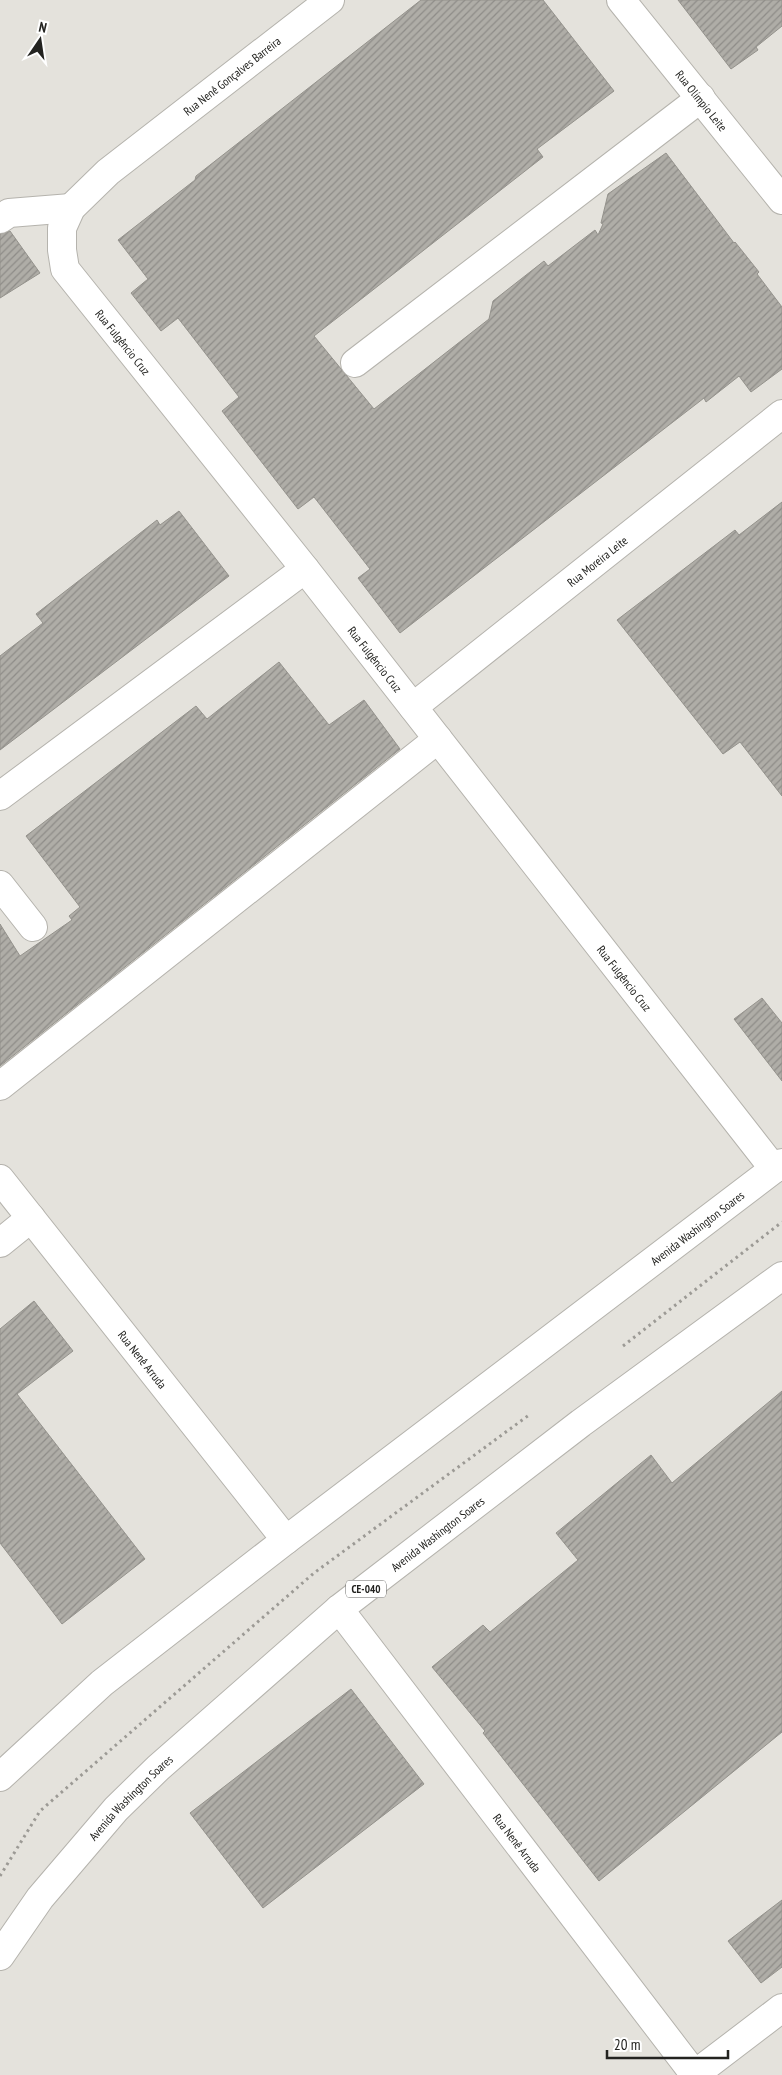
<svg xmlns="http://www.w3.org/2000/svg" width="782" height="2075" viewBox="0 0 782 2075" font-family="'PT Sans Narrow',sans-serif">
	<style>
		.building { fill: url(#building-hatch); stroke: #94928c }
		.lines { fill: none; stroke-linecap: round; stroke-linejoin: round }
		.minor-casing { stroke: #b5b3ad; stroke-width: 30 }
		.highway-casing { stroke: #b5b3ad; stroke-width: 30 }
		.path { stroke: #9c9a95; stroke-width: 3; stroke-dasharray: 2.5 4; stroke-linecap: butt }
		.minor { stroke: #fff; stroke-width: 28 }
		.highway { stroke: #fff; stroke-width: 28 }
		.labels { text-anchor: middle; dominant-baseline: central; stroke-width: 4.5; stroke-linejoin: round; paint-order: stroke }
		.shield { fill: #fff; stroke: #656563; stroke-width: 1 }
		.shield-label { font-size: 11px; font-weight: bold; fill: #232320 }
		.street-label { font-size: 12px; fill: #232320; stroke: #fff }
	</style>
	<defs>
		<pattern id="building-hatch" width="6" height="6" patternUnits="userSpaceOnUse" patternTransform="scale(1.25)"><rect width="6" height="6" fill="#afada7"/><path d="M-1 1l2-2M0 6l6-6M5 7l2-2" fill="none" stroke="#8e8c88"/></pattern>
	</defs>
	<rect width="100%" height="100%" fill="#e4e2dc"/>
	<g class="building">
		<path d="M421,0H543L614,91L537,149L543,157L314,336L374,409L489,319L493,301L544,261L548,266L595,230L598,235L603,224L601,223L608,194L666,153L734,243L735,242L759,272L757,274L782,307V369L751,392L739,376L706,402L704,398L400,633L358,578L370,569L314,497L298,509L222,411L239,397L178,318L161,331L131,293L148,279L118,240L195,180L196,176Z"/>
		<path d="M678,0H782V26L756,47L758,50L731,69Z"/>
		<path d="M10,231L40,273L0,298V234Z"/>
		<path d="M782,502V796L740,742L723,754L617,620L735,530L739,535Z"/>
		<path d="M179,511L229,576L0,750V656L43,623L36,614L157,520L160,525Z"/>
		<path d="M279,662L329,725L364,700L400,749L0,1066V924L20,956L72,920L69,916L80,907L26,836L196,706L207,719Z"/>
		<path d="M762,998L782,1023V1081L734,1019Z"/>
		<path d="M34,1301L73,1351L17,1394L145,1559L62,1624L0,1543V1329Z"/>
		<path d="M782,1391V1732L599,1881L483,1733L485,1731L432,1667L483,1625L490,1632L578,1560L556,1533L651,1455L672,1483Z"/>
		<path d="M351,1689L424,1784L263,1908L190,1813Z"/>
		<path d="M782,1900V1967L761,1983L728,1941Z"/>
	</g>
	<g class="lines">
		<g class="minor-casing">
			<g id="minor">
				<path id="s1" d="M330,0L108,172L71,208L62,228V250L65,269L305,569L774,1169"/>
				<path id="s2" d="M621,0L782,200"/>
				<path d="M0,219L9,213L71,208"/>
				<path d="M355,363L701,98"/>
				<path id="s3" d="M413,707L782,414"/>
				<path d="M0,796L305,569"/>
				<path d="M0,885L33,927"/>
				<path d="M0,1086L438,739"/>
				<path id="s4" d="M0,1179L286,1540"/>
				<path d="M0,1243L31,1218"/>
				<path id="s5" d="M339,1609L695,2075"/>
				<path d="M694,2075L782,2008"/>
			</g>
		</g>
		<g class="highway-casing">
			<g id="highway">
				<path id="s6" d="M0,1777L102,1683L286,1540L782,1163"/>
				<path id="s7" d="M0,1956L40,1898L116,1809L158,1768L339,1609L581,1423L782,1276"/>
			</g>
		</g>
		<g class="path">
			<path d="M623,1346L782,1222"/>
			<path d="M0,1876L40,1811L314,1573L529,1415"/>
		</g>
		<use href="#minor" class="minor"/>
		<use href="#highway" class="highway"/>
	</g>
	<g class="labels">
		<rect class="shield" x="346" y="1580.5" width="40" height="17" rx="4"/>
		<g class="shield-label">
			<text x="366" y="1589">CE-040</text>
		</g>
		<g class="street-label">
			<text transform="translate(232 76) rotate(-38)">Rua Nenê Gonçalves Barreira</text>
			<text stroke="none"><textPath href="#s2" startOffset="129">Rua Olímpio Leite</textPath></text>
			<text stroke="none"><textPath href="#s1" startOffset="489">Rua Fulgêncio Cruz</textPath></text>
			<text stroke="none"><textPath href="#s3" startOffset="235">Rua Moreira Leite</textPath></text>
			<text stroke="none"><textPath href="#s1" startOffset="894">Rua Fulgêncio Cruz</textPath></text>
			<text stroke="none"><textPath href="#s1" startOffset="1299">Rua Fulgêncio Cruz</textPath></text>
			<text stroke="none"><textPath href="#s6" startOffset="888">Avenida Washington Soares</textPath></text>
			<text stroke="none"><textPath href="#s4" startOffset="230">Rua Nenê Arruda</textPath></text>
			<text stroke="none"><textPath href="#s7" startOffset="611">Avenida Washington Soares</textPath></text>
			<text stroke="none"><textPath href="#s7" startOffset="206">Avenida Washington Soares</textPath></text>
			<text stroke="none"><textPath href="#s5" startOffset="294">Rua Nenê Arruda</textPath></text>
		</g>
	</g>
	<g transform="translate(40 40) rotate(13)" stroke="#ffffff" stroke-width="4" paint-order="stroke">
	<path d="M0-4L9 19L0 12L-9 19Z" fill="#232320"/>
	<text y="-8" font-size="14" font-weight="bold" text-anchor="middle" fill="#232320">N</text>
	</g>
	<path d="M607 2050v8h121v-8" fill="none" stroke="#232320" stroke-width="2.5"/>
	<text x="614" y="2050" font-size="15" fill="#232320" stroke="#ffffff" stroke-width="4" paint-order="stroke">20 m</text>
</svg>
